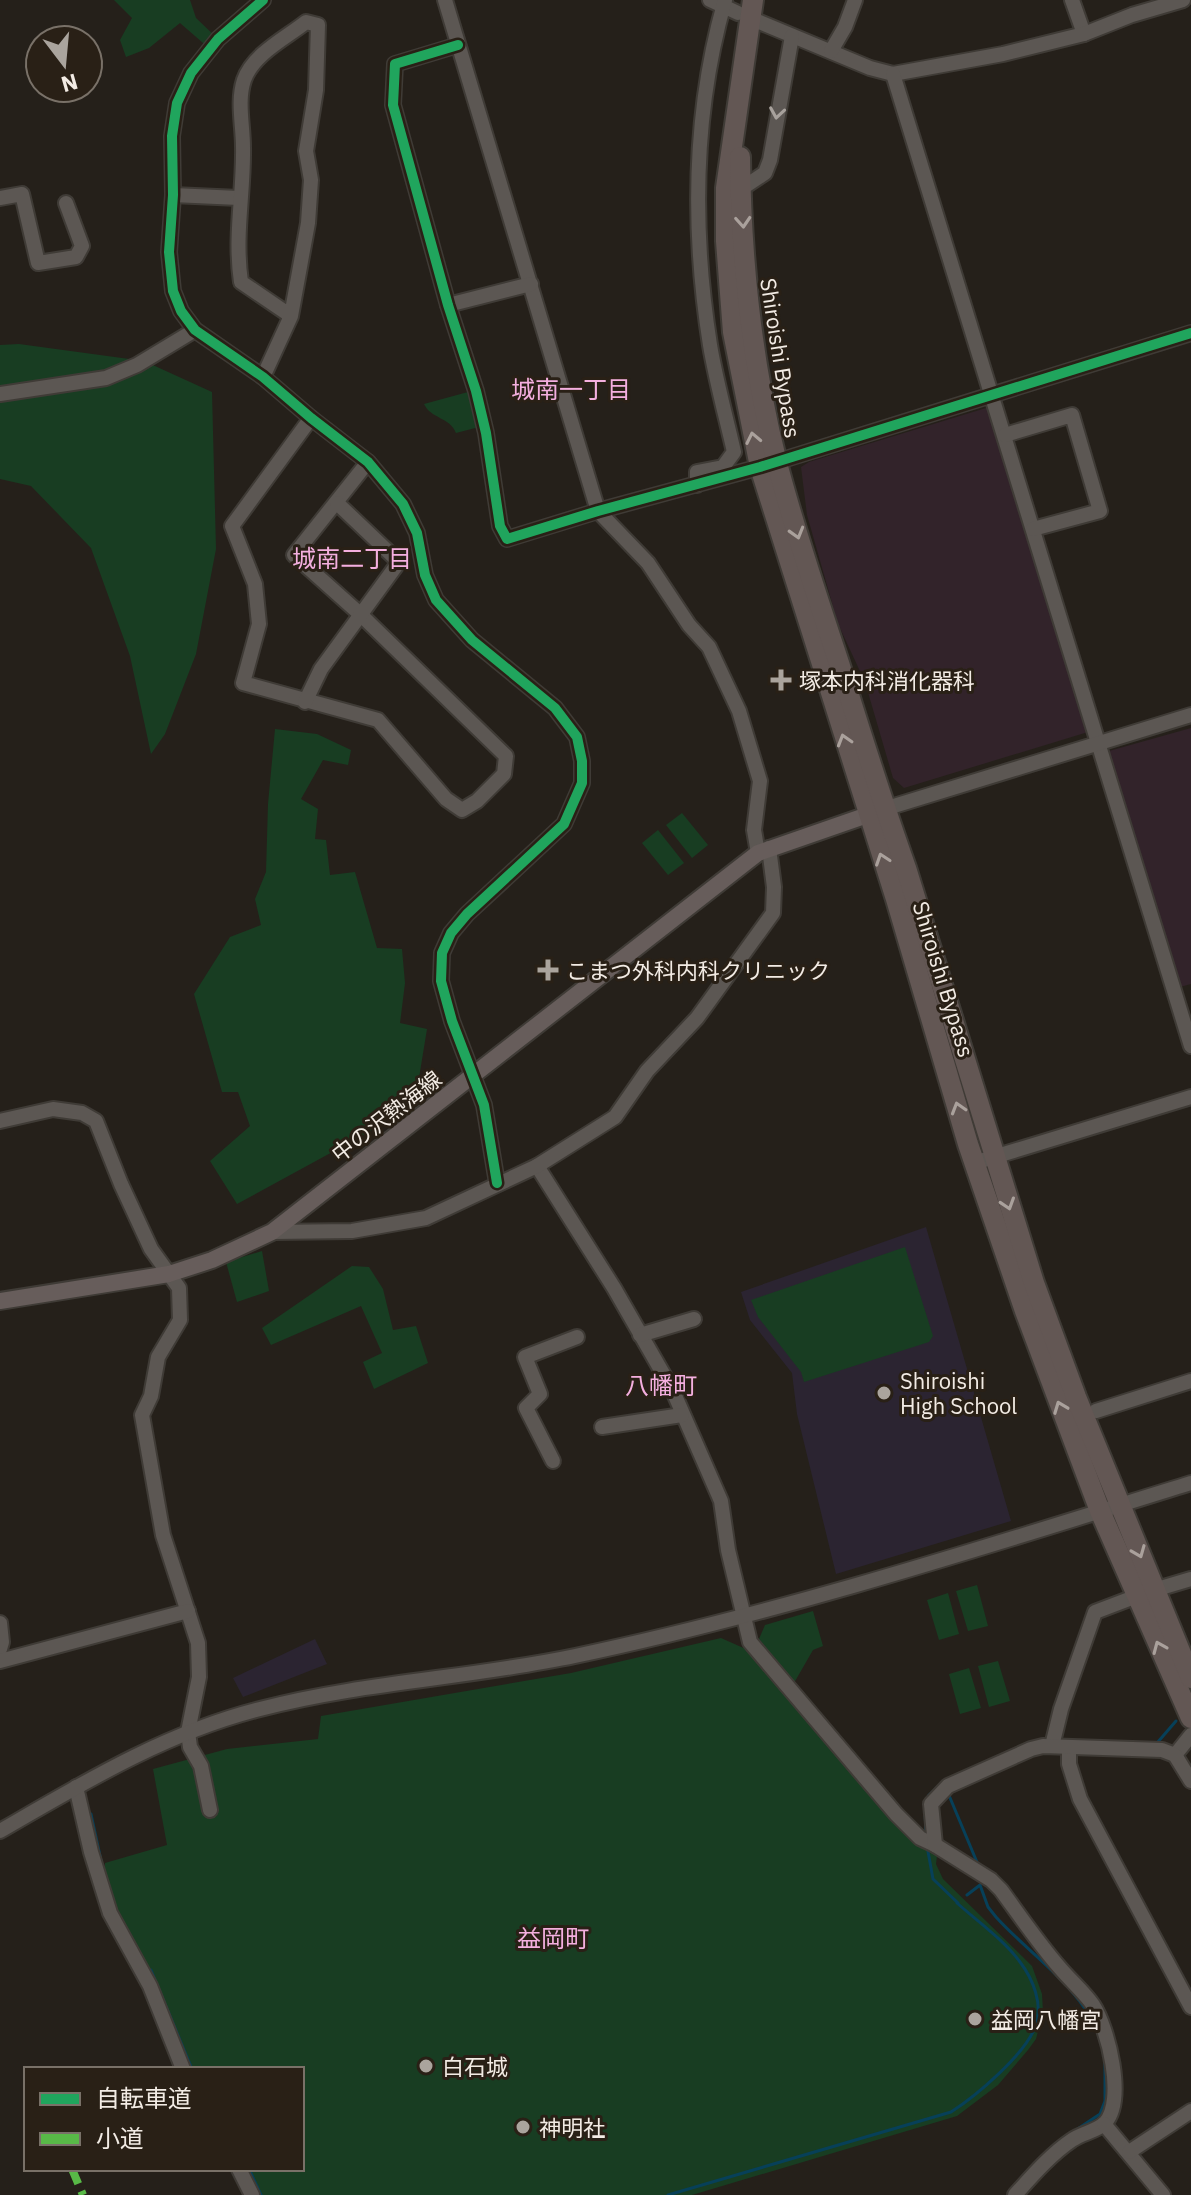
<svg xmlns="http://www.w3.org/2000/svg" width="1191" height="2195" viewBox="0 0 1191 2195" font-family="'IBM Plex Sans','Noto Sans JP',sans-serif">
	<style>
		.commercial { fill: #32232a }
		.education { fill: #2b2431 }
		.green { fill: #183d22 }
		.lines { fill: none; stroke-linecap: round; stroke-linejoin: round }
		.stream { stroke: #074059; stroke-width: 3 }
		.minor-casing { stroke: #3f3b36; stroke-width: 18 }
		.major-casing { stroke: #3f3b36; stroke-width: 20 }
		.highway-casing { stroke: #3f3b36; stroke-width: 24 }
		.minor { stroke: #5c5753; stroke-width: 14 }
		.major { stroke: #675d5b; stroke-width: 16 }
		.highway { stroke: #635754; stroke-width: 20 }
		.quiet { stroke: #58b947; stroke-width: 8; stroke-dasharray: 16 8; stroke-linecap: butt }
		.cycleway-casing { stroke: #292016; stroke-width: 15 }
		.cycleway { stroke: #20a55d; stroke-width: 10 }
		.oneway { stroke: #a7a19c }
		.oneway2 { stroke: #aaa19c }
		.poi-dot { fill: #aaa49d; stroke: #292016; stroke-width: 3 }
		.labels { text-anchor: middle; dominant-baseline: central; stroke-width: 6; stroke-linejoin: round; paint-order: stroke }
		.street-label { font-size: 22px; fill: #f2ebe4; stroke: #292016 }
		.poi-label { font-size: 22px; fill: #f2ebe4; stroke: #292016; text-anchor: start }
		.neighbourhood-label { font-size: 24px; fill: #f4afdf; stroke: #292016 }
	</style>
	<rect width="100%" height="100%" fill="#25201a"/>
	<g class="commercial">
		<path d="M986,408L990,411L1088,732L904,788L893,778L865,682L838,624L807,515L801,467L809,462Z"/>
		<path d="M1191,728V984L1180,987L1109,751Z"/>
	</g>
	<g class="education">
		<path d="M926,1227L1011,1521L836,1574L797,1414L792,1373L750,1320L741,1292Z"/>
		<path d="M315,1639L327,1664L243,1697L233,1678Z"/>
	</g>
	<g class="green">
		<path d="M114,0H190L196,18L218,39L210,49L180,23L149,48L126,57L120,40L132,18Z"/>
		<path d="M19,344L144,361L212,392L216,549L196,654L165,734L151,754L130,656L91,548L31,486L0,479V345Z"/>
		<path d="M468,392L479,427L456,433C450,417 431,419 424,404Z"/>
		<path d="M275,729L317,734L351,750L348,765L323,760L301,799L318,809L315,839L326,840L330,875L355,872L377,948L402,949L405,983L400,1023L427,1029L417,1090L369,1132L237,1204L210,1161L250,1126L238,1092H222L194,994L230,937L261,925L255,899L266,872L268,804Z"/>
		<path d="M682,813L708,845L692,858L666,825Z"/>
		<path d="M658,830L684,863L668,875L642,843Z"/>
		<path d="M905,1247L933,1336L929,1342L804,1382L801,1372L758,1317L751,1300Z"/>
		<path d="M262,1251L269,1291L237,1302L226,1262Z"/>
		<path d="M352,1266L369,1267L383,1289L393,1330L416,1326L428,1363L374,1389L363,1362L382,1353L361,1306L271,1345L262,1328Z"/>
		<path d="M977,1585L988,1626L968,1631L956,1591Z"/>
		<path d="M948,1593L959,1634L939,1640L927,1600Z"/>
		<path d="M813,1611L823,1646L813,1650L794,1683L759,1639L765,1625Z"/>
		<path d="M721,1638L748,1650L776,1684L938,1847L936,1864L943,1879L1032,1966L1042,1994L1043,2012L1036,2039L1028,2050L998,2085L957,2116L692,2195H252L239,2169H302V2069H183L104,1897L105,1863L167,1845L153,1769L227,1749L318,1739L321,1716L571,1673Z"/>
		<path d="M998,1661L1010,1701L989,1707L978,1666Z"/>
		<path d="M969,1668L981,1708L960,1714L949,1674Z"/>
	</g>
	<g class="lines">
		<g class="stream">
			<path d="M1149,1743H1157L1176,1721"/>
			<path d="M948,1793L979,1867"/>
			<path d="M925,1803L929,1795L940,1785"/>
			<path d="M925,1810L926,1835"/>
			<path d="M91,1814L102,1865"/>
			<path d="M927,1846L933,1879L958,1903"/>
			<path d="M967,1895L980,1885L988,1907L996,1917C1030,1955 1081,1986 1099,2036"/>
			<path d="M151,1970L192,2069"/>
			<path d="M1064,2138L1100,2114L1105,2101V2063"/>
			<path d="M249,2169L261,2195"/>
			<path d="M668,2195L951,2112C976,2096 1026,2054 1036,2025C1043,2004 1033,1979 1020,1962C1004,1940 977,1921 957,1903"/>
		</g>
		<g class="minor-casing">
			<g id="minor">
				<path d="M263,0L218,39L191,73L177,103L172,136L173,195L169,252L173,291L181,311L195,330L263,377L311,418L368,462L403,504L417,533L425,575L436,600L472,640L555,708L577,737L582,761V783L564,824L467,914L451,933L442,953L441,981L452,1021L484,1105L497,1183"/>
				<path d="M445,0L598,511L648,563L689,625L709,647L739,711L760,781L754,830L758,853"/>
				<path d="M710,0L738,13"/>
				<path d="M1072,0L1084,34"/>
				<path d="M757,21L870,68L893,74L1003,54L1084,34L1132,15L1183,0"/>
				<path d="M458,45L395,64L393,105L448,305L476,391L486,433L500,526L507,539L598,511L760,467L1191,333"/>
				<path d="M831,51L845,27L855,0"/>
				<path d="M893,74L1191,1046"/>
				<path d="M741,189L765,173L770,160L792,36"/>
				<path d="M173,195L239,198"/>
				<path d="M0,198L22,194L38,263L76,257L82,246L66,203"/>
				<path d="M448,305L531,284"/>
				<path d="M263,377L291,316L308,223L311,180L306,151L316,90L318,25L306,22C286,38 253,54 244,80C237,101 243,125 243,147C244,193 234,235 241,282L291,316"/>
				<path d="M0,394L106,378L137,365L195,330"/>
				<path d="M311,418L232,526L255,584L259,624L243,683L378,720L446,799L462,810L477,801L504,774L506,756L360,614L294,555L368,462"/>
				<path d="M1005,435L1072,415L1100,511L1033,529"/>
				<path d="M697,485V472L723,467L734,452C726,417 716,381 710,345C692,231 693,112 725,0"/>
				<path d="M305,702L321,669L399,562L337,503"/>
				<path d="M884,809L1191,715"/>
				<path d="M0,1121L53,1109L82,1113L96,1121L121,1184L151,1249L179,1288L180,1320L158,1357L151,1396L142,1415L163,1535L198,1643L199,1677L188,1732L190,1747L201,1766L210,1810"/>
				<path d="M974,1163L1191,1097"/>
				<path d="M537,1166L614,1288L673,1391L721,1501L728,1550L750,1642L896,1814L920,1838L935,1845L991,1880L1001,1890C1020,1916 1039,1944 1060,1968C1071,1981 1084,1992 1093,2005C1108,2028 1126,2100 1105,2123C1097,2131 1082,2133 1072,2140C1051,2154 1032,2176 1015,2195"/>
				<path d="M272,1232L352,1231L426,1218L537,1166L615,1117L647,1071L697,1018L773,913L774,887L769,848"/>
				<path d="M640,1335L694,1319"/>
				<path d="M1096,1411L1191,1381"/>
				<path d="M602,1427L682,1415"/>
				<path d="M553,1461L526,1408L540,1394L525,1357L577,1337"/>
				<path d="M1154,1590L1191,1579"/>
				<path d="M0,1623L2,1642L0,1649"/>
				<path d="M0,1661L188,1611"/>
				<path d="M1052,1746L1061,1709L1095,1612L1137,1596"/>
				<path d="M1069,1748V1764L1080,1799L1191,2007"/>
				<path d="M1175,1755L1191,1735"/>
				<path d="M76,1787L91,1852L110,1913L150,1986L183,2069"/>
				<path d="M0,1831C83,1783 165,1733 260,1709C363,1682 471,1678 575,1656C784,1612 988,1546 1191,1483"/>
				<path d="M935,1845L931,1804L948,1786L1031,1749L1043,1746L1162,1750L1175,1755L1191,1781"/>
				<path d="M1104,2124L1163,2195"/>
				<path d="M1129,2152L1191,2111"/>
				<path d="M239,2169L252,2195"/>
			</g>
		</g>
		<g class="major-casing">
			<path id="major" d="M0,1301L169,1274L212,1260L272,1232L758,853L879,811"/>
		</g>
		<g class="highway-casing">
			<g id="highway">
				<path d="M753,0L726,188V241L733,332L760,467L896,899L968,1144L1025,1311L1100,1511L1191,1718"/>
				<path d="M740,157C741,258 752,364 777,463C795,532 818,599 840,666C861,734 882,801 906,868L1034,1283L1076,1397L1191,1678"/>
			</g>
		</g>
		<use href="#minor" class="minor"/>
		<use href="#major" class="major"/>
		<use href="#highway" class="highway"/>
		<path class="quiet" d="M72,2169L83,2195"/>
		<g class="cycleway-casing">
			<g id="cycleway">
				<path d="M263,0L218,39L191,73L177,103L172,136L173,195L169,252L173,291L181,311L195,330L263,377L311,418L368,462L403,504L417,533L425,575L436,600L472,640L555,708L577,737L582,761V783L564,824L467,914L451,933L442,953L441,981L452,1021L484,1105L497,1183"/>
				<path d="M458,45L395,64L393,105L448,305L476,391L486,433L500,526L507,539L598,511L760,467L1191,333"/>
			</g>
		</g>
		<use href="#cycleway" class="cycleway"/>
	</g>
	<defs><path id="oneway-chevron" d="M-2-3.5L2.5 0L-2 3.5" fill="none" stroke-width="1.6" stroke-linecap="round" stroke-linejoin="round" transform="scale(2)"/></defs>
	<use class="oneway" href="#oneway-chevron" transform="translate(777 113) rotate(99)"/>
	<g class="oneway2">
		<use href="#oneway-chevron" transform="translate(743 222) rotate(86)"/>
		<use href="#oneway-chevron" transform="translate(753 438) rotate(-102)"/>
		<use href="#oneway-chevron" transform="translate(797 533) rotate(74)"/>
		<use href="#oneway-chevron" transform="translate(844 740) rotate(-107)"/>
		<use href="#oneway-chevron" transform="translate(882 859) rotate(-109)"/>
		<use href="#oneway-chevron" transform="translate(958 1108) rotate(-107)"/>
		<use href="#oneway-chevron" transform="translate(1008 1204) rotate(72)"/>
		<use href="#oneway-chevron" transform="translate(1060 1407) rotate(-111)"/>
		<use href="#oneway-chevron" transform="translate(1139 1552) rotate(68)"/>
		<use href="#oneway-chevron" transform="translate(1159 1647) rotate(-113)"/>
	</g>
	<g class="poi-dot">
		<path d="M777 668h8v8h8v8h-8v8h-8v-8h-8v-8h8z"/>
		<path d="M544 958h8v8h8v8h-8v8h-8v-8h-8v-8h8z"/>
		<circle cx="884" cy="1393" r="8"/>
		<circle cx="975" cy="2019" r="8"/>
		<circle cx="426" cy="2066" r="8"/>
		<circle cx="523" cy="2127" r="8"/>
	</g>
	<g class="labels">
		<g class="street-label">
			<text transform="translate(781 358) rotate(81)">Shiroishi Bypass</text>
			<text transform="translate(944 979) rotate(73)">Shiroishi Bypass</text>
			<text transform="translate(386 1116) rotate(-38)">中の沢熱海線</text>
		</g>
		<g class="poi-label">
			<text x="799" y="680">塚本内科消化器科</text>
			<text x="566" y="970">こまつ外科内科クリニック</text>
			<text x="900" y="1380">Shiroishi<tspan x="900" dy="25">High School</tspan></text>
			<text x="991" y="2019">益岡八幡宮</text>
			<text x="442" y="2066">白石城</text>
			<text x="539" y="2127">神明社</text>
		</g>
		<g class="neighbourhood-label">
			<text x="571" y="389">城南一丁目</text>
			<text x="352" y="558">城南二丁目</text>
			<text x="661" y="1385">八幡町</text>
			<text x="553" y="1938">益岡町</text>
		</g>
	</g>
	<rect x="24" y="2067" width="280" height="104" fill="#292016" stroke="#797168" stroke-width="2"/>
	<rect x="40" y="2093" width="40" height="12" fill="#20a55d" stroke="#797168" stroke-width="2"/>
	<text x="96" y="2107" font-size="24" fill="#f2ebe4">自転車道</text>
	<rect x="40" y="2133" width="40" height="12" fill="#58b947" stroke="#797168" stroke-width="2"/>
	<text x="96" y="2147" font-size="24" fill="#f2ebe4">小道</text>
	<g transform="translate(64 64) rotate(164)"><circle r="38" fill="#292016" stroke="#797168" stroke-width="2"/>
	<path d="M0-6L14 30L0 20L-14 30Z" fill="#aaa49d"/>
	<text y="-12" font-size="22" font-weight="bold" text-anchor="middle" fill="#f2ebe4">N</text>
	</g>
</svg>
